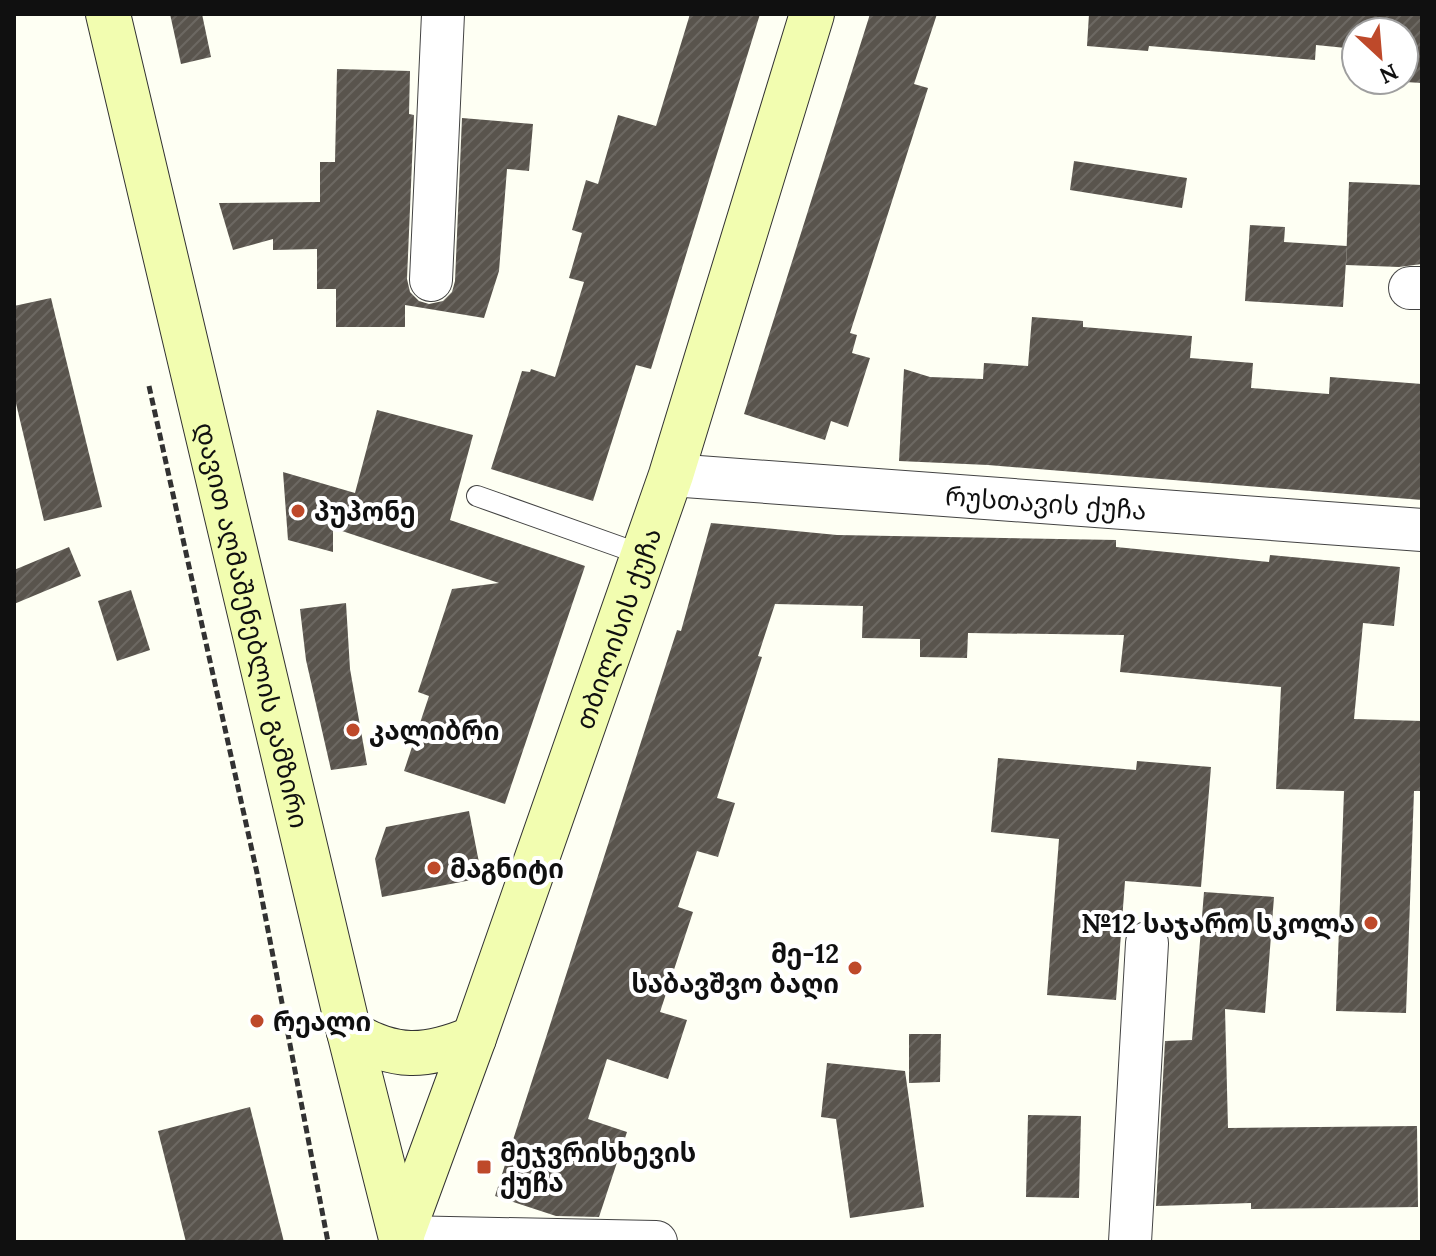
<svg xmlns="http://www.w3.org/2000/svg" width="1436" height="1256" viewBox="0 0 1436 1256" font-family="Lora,'Noto Sans Georgian',serif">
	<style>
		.building { fill: url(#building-hatch) }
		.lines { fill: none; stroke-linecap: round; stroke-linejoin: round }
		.lane-casing { stroke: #434343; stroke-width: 22 }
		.street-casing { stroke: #434343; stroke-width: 44 }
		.secondary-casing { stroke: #323232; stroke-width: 46 }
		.path { stroke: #323232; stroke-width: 5; stroke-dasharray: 8 4; stroke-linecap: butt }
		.lane { stroke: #fff; stroke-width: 20 }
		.street { stroke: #fff; stroke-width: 42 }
		.secondary { stroke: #f2fdb0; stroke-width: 44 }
		.poi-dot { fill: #be492a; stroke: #fff; stroke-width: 3 }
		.labels { text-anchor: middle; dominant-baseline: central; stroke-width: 8; stroke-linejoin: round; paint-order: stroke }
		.street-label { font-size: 26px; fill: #101010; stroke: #fff }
		.poi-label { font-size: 26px; font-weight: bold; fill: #101010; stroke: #fff; text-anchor: start }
	</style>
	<defs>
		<pattern id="building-hatch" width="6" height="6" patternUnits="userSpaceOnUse" patternTransform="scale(2)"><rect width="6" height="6" fill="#59544d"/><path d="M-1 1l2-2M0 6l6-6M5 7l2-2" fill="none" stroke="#6c6862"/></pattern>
	</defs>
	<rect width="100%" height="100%" fill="#fefff3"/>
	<g class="building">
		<path d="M170,14H202L211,57L181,64Z"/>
		<path d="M690,14H760L651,369L636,365L593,501L491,469L522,371L530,372L531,369L555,377L584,282L569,278L582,233L572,230L586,180L598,184L618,115L656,126Z"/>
		<path d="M870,14H937L914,84L928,88L850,333L857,335L852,353L870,358L848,427L831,421L825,440L744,414Z"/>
		<path d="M1089,14H1422V83L1388,81L1404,80V32H1356V49L1316,45L1315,60L1149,46L1148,51L1087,46Z"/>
		<path d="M337,69L410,71L409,114L414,115L407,279L410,292L419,301L429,304L443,301L452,292L455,281L462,118L533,124L529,171L507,169L499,271L484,318L405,305V327H336V289H317V249L273,250V239L233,250L219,203L320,202V162H335Z"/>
		<path d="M1074,161L1187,178L1182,208L1070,190Z"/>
		<path d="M1349,182L1422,185V264L1399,267L1346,265Z"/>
		<path d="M1250,225L1285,227L1284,242L1347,246L1343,307L1245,301Z"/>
		<path d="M51,298L102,507L44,521L14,395V306Z"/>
		<path d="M1032,317L1083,321V327L1192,336L1190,358L1253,363L1251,388L1329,394L1330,377L1422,384V500L988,465L899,461L904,369L930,377L983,379L984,363L1028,366Z"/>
		<path d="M377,410L473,435L450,520L585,566L505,804L404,771L429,696L418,692L452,589L499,583L333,528V552L288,540L283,472L355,493Z"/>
		<path d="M711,523L837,535L1116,540V547L1269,562L1270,555L1400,567L1394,626L1363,623L1354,719L1422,721V791H1414L1406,1013L1336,1011L1344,791L1276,789L1281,687L1120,672L1124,635L968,633L967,658L920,657V639L862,638L863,606L775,604L758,656L762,657L717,798L735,803L718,857L697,851L678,907L693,912L660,1012L687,1020L668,1079L607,1059L588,1119L627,1132L599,1217L556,1216L495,1196L677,630L681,631Z"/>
		<path d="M69,547L81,576L14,604V570Z"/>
		<path d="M131,590L150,650L117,661L98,601Z"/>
		<path d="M346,603L350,669L367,765L331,770L306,660L300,609Z"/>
		<path d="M998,758L1136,770L1137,761L1211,767L1201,887L1125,881L1116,1000L1047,995L1059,839L991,832Z"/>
		<path d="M469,811L482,878L382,897L375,859L386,827Z"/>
		<path d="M1204,892L1274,897L1265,1013L1225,1009L1228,1128L1417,1126L1418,1207L1251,1209V1203L1156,1206L1165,1041L1192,1040Z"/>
		<path d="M909,1034H941L940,1082L909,1083Z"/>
		<path d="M827,1063L905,1071L924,1207L850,1218L836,1119L821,1117Z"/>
		<path d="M250,1107L284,1242H186L158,1131Z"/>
		<path d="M1028,1115L1081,1116L1079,1198L1026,1197Z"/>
	</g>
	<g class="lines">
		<g class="lane-casing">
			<path id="lane" d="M477,496L643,555"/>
		</g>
		<g class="street-casing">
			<g id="street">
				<path d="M431,280L443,14"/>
				<path d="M1410,288H1422"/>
				<path id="s1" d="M671,475L1422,530"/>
				<path d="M401,1237L656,1242"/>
				<path d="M1130,1242L1147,943"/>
			</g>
		</g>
		<g class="secondary-casing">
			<g id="secondary">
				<path id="s2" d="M108,14L349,1032L402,1242"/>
				<path d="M349,1032C394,1060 426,1058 474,1038"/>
				<path id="s3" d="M401,1237L474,1038L671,475L812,14"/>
			</g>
		</g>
		<path class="path" d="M149,386L257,873L328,1242"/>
		<use href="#lane" class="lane"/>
		<use href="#street" class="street"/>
		<use href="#secondary" class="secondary"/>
	</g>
	<g class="poi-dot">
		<circle cx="298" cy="511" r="8"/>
		<circle cx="353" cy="730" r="8"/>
		<circle cx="434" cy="868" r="8"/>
		<circle cx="1371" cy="923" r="8"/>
		<circle cx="855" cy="968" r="8"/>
		<circle cx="257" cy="1021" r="8"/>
		<rect x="476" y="1159" width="16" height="16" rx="4"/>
	</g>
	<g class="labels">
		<g class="street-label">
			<text stroke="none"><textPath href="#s1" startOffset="376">რუსთავის ქუჩა</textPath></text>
			<text stroke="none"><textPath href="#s2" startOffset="628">დავით აღმაშენებლის გამზირი</textPath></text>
			<text stroke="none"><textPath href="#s3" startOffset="646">თბილისის ქუჩა</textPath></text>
		</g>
		<g class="poi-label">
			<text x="314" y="511">პუპონე</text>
			<text x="369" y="730">კალიბრი</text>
			<text x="450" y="868">მაგნიტი</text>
			<text x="1355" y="923" text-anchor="end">№12 საჯარო სკოლა</text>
			<text x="839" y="953" text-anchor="end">მე-12<tspan x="839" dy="30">საბავშვო ბაღი</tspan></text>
			<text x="273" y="1021">რეალი</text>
			<text x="500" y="1152">მეჯვრისხევის<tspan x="500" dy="30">ქუჩა</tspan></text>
		</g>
	</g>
	<rect width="1436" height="1256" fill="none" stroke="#101010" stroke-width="32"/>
	<g transform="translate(1380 56) rotate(154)"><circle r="38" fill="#ffffff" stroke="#9f9f9f" stroke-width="2"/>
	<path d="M0-6L14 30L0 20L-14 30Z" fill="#be492a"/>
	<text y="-12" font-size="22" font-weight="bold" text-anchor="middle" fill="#101010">N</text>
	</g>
</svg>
